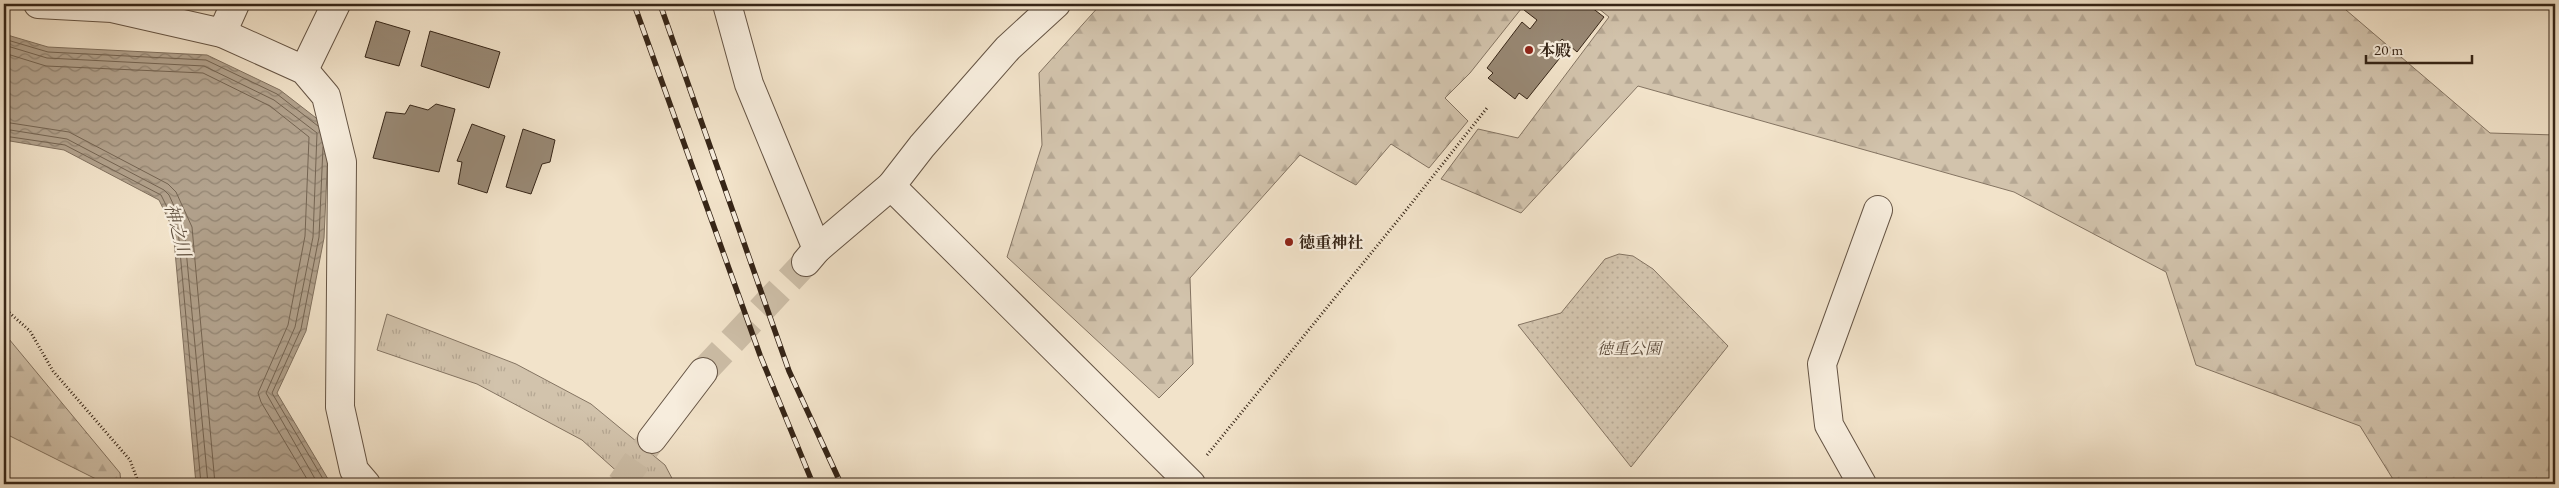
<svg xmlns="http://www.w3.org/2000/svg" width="2559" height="488" viewBox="0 0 2559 488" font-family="'EB Garamond','Noto Serif JP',serif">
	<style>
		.grass { fill: url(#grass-tufts); stroke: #847462 }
		.forest { fill: url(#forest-firs); stroke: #847462 }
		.park { fill: url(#park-dots); stroke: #847462 }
		.water { fill: url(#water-waves); stroke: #80705e }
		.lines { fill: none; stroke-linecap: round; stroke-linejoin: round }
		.shore { stroke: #746452; stroke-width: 1 }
		.building { fill: #988874; stroke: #362517 }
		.minor-tunnel { stroke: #ccbda6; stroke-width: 28; stroke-dasharray: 28 14; stroke-linecap: butt }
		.minor-casing { stroke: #655444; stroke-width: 30 }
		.tertiary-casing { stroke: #655444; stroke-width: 30 }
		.path { stroke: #362517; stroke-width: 3; stroke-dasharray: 1 2.5; stroke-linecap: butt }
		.minor { stroke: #f7eddd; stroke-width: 28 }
		.tertiary { stroke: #f7eddd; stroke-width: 28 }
		.rail-casing { stroke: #362517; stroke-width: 5.5 }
		.rail { stroke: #f7eddd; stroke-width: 4; stroke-dasharray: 11; stroke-linecap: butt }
		.poi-dot { fill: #8f2418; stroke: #f7eddd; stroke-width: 2 }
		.labels { text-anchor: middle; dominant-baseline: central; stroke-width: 4.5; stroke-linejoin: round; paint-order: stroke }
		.poi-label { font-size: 16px; font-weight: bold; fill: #362517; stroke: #f7eddd; text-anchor: start }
		.park-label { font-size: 16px; font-style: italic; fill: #5d4c3c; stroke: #f7eddd }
		.water-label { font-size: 18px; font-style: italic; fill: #615140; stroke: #f7eddd }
	</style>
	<defs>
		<pattern id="grass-tufts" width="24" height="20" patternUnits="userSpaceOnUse" patternTransform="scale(1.25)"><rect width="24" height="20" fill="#d2c3ac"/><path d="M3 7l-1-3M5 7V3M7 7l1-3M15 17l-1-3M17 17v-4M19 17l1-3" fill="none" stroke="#b5a793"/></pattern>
		<pattern id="forest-firs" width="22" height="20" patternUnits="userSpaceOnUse" patternTransform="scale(1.25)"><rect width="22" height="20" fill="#d2c3ac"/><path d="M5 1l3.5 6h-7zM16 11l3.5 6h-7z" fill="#b5a793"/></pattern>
		<pattern id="park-dots" width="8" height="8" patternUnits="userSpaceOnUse" patternTransform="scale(1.25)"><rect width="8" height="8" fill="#d2c3ac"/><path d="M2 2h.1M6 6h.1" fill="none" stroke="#b5a793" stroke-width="1.8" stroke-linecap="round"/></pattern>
		<pattern id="water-waves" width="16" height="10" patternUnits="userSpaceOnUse" patternTransform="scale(1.25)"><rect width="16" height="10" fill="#b2a28d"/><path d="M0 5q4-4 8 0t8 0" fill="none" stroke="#928472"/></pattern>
	</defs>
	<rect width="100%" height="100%" fill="#f2e3ca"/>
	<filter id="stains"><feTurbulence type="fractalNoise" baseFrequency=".004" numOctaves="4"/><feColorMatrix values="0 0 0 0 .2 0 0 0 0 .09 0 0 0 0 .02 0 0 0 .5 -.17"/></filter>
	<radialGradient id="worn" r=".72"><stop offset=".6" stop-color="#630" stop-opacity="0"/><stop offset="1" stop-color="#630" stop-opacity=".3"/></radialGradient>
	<path class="grass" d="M387,314L516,364L591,404L665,465L675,484H631L582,440L477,384L377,350Z"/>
	<g class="forest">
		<path d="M1101,4H1525L1470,73L1445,98L1468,121L1429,168L1391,144L1356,185L1300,155L1190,278L1193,364L1159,398L1007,257L1042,145L1039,73Z"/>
		<path d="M1593,4H2339L2490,133L2555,135V484H2396L2360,426L2196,365L2166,272L2014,192L1638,86L1521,213L1441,179L1478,129L1518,138L1609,17Z"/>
		<path d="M4,333L120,473L121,484H106L4,433Z"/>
	</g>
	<path class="park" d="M1619,254L1633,256L1653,269L1728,346L1631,467L1518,325L1561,313L1605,259Z"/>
	<path class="water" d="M4,34L48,47L207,55L280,90L329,128L324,238L306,331L277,393L331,484H196L173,229L159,200L64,150L4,140Z"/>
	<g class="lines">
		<g class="shore">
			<path d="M4,39L48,52L206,60L277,94L318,126"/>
			<path d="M4,45L47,58L204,66L274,100L317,133L313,237L295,327L266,393L318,484"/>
			<path d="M4,53L46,66L203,73L270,106L309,137L305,236L288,325L258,393L261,402L310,484"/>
			<path d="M4,122L69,132L168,184L176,192L192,227L215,484"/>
			<path d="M4,129L67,139L164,190L169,195L184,228L208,484"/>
			<path d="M4,136L65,145L161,195L178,229L201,484"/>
			<path d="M323,147L319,237L301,329L272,393L326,484"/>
		</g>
	</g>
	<g class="building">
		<path d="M1529,4H1587L1604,17L1577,52L1562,39L1555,48L1563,54L1527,99L1519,93L1515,99L1488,78L1493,73L1487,68L1522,22L1530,29L1537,20L1524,10Z"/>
		<path d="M376,21L410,31L399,66L365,57Z"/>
		<path d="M430,31L500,52L489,88L421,66Z"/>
		<path d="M436,104L455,109L439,172L373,158L386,112L405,114L410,105L428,110Z"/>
		<path d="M472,124L505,136L487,193L458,184L462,162L457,161Z"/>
		<path d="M523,129L555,140L550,162L542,164L531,194L506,187Z"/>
	</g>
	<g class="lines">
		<g class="minor-tunnel">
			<path d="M703,372L806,262"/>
			<path d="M621,484L652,439"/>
		</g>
		<g class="minor-casing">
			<g id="minor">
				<path d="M38,4L112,8L222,33L304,70L326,96L342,162L340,407L354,470L366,484"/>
				<path d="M727,4L749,84L817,249"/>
				<path d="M222,33L235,4"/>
				<path d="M304,70L336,4"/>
				<path d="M806,262L817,249L891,186L1191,484"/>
				<path d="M652,439L703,372"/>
				<path d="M1862,484L1829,425L1822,364L1878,210"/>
			</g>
		</g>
		<g class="tertiary-casing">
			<path id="tertiary" d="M891,186L922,146L1008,48L1056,4"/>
		</g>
		<g class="path">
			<path d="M4,308L30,331L53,371L130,460L139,484"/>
			<path d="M1207,455L1403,214L1487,108"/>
		</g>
		<use href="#minor" class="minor"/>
		<use href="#tertiary" class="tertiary"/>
		<g class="rail-casing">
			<g id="rail">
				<path d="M634,4L760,355L813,484"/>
				<path d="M660,4L789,371L841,484"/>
			</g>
		</g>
		<use href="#rail" class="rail"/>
	</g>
	<g class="poi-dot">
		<circle cx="1529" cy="50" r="5"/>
		<circle cx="1289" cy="242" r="5"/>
	</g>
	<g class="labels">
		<g class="poi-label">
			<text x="1539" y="50">本殿</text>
			<text x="1299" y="242">徳重神社</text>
		</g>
		<g class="park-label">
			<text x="1629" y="348">徳重公園</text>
		</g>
		<g class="water-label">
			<text transform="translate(178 230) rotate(75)">神之川</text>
		</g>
	</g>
	<rect width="2559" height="488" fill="none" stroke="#f2e3ca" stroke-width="20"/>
	<rect x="5" y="5" width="2549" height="478" fill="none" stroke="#362517" stroke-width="2.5"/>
	<rect x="10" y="10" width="2539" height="468" fill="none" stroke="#362517"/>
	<path d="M2366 55v8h106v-8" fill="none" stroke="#362517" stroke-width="2.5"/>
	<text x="2374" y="55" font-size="15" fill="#362517" stroke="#f7eddd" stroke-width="4" paint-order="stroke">20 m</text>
	<rect width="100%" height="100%" filter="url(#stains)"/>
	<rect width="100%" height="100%" fill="url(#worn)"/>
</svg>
